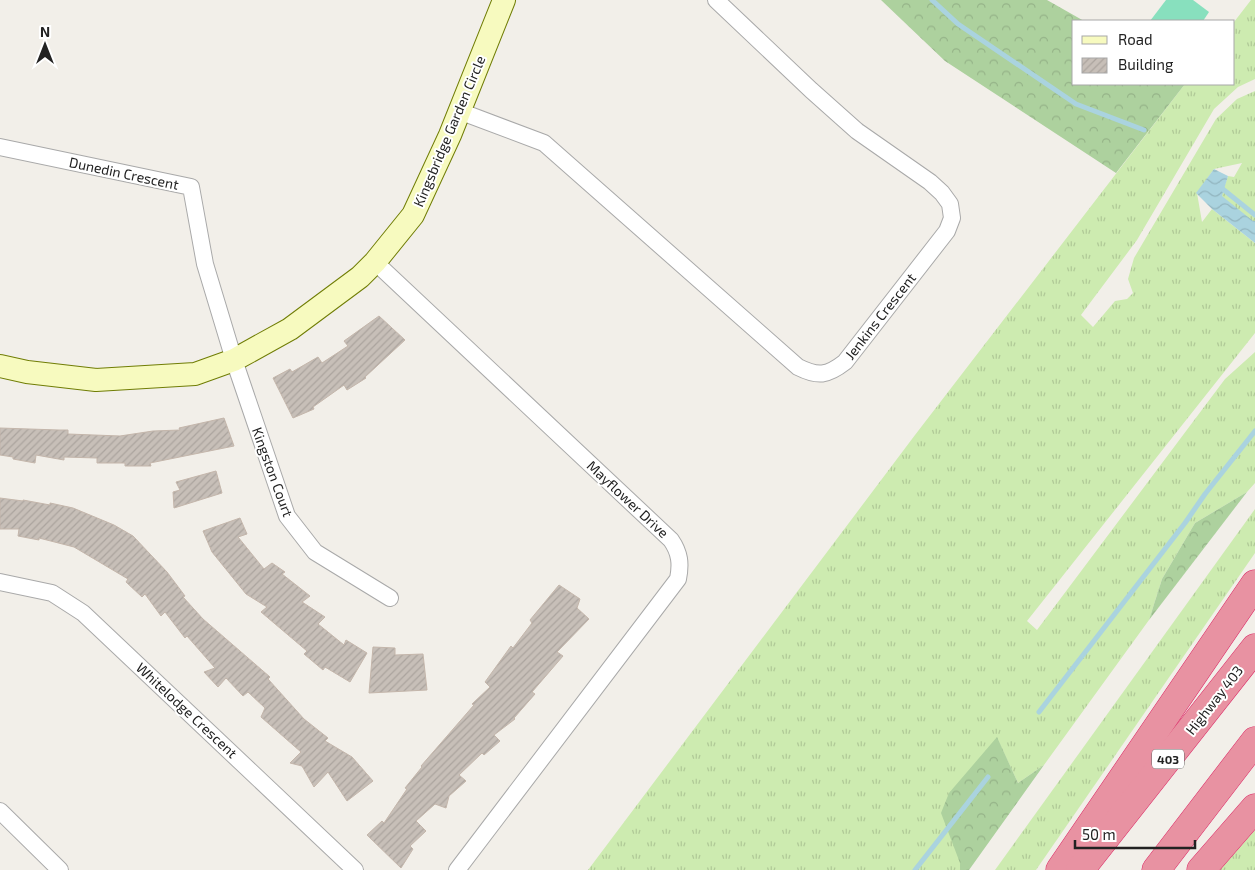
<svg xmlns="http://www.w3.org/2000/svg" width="1255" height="870" viewBox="0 0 1255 870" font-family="'Exo 2',sans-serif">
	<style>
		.grass { fill: url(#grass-tufts) }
		.forest { fill: url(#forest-crowns) }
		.pitch { fill: #88e0be }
		.water { fill: url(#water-waves) }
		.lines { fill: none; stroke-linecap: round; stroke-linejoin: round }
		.stream { stroke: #aad3df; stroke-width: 5 }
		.building { fill: url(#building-hatch); stroke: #c4b6ab }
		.street-casing { stroke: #a9a9a9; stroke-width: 18 }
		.secondary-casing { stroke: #707d05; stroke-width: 24 }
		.highway-casing { stroke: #dc2a67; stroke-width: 29 }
		.street { stroke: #fff; stroke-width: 16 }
		.secondary { stroke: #f7fabf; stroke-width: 22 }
		.highway { stroke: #e892a2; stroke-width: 28 }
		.labels { text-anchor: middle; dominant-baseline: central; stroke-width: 4; stroke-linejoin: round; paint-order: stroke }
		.shield { fill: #fff; stroke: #646464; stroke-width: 1 }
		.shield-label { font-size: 12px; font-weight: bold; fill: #222 }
		.street-label { font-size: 14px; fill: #222; stroke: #fff }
	</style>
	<defs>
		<pattern id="grass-tufts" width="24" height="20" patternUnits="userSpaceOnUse" patternTransform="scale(1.25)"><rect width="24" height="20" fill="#cdebb0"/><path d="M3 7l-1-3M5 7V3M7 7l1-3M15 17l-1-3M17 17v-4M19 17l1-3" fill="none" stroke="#b0c997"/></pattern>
		<pattern id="forest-crowns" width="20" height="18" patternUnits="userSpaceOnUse" patternTransform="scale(1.25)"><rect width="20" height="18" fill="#add19e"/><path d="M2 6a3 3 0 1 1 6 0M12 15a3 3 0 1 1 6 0" fill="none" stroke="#95b388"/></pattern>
		<pattern id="water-waves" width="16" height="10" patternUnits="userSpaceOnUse" patternTransform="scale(1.25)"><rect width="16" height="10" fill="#aad3df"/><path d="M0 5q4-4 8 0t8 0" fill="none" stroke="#92b5bf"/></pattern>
		<pattern id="building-hatch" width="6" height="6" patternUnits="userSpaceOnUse" patternTransform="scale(1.25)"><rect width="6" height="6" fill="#c7bfb8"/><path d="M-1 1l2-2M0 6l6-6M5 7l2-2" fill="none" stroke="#aba49e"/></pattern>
	</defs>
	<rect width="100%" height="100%" fill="#f2efe9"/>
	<g class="grass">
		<path d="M1251,0H1255V79L1238,87L1214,109L1137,240L1081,315L1093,327L1115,301L1127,299L1133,293L1128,279L1134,258L1216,119L1237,99L1255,91V221L1253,222L1221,196L1228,176L1234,177L1242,163L1214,169L1197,193L1202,222L1212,209L1255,243V333L1027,621L1037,630L1225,379L1255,352V483L1247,492L1195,523L1162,579L1149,620L1044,765L1018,783L997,738L960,863V870H588L915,435L1185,84H1234V22Z"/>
		<path d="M1255,509V553L1036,870H995Z"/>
		<path d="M1255,830V870H1220Z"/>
	</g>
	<g class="forest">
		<path d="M881,0H1047L1084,21H1074V84H1185L1116,173L945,61Z"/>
		<path d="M1247,492L1149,620L1162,579L1195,523Z"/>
		<path d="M997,737L1018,783L1044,765L969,870H960V863L941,813L949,793Z"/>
	</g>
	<path class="pitch" d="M1166,0H1193L1209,12L1203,21H1150Z"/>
	<path class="water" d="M1214,169L1228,176L1222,196L1253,221H1255V243L1212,209L1196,193Z"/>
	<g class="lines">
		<g class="stream">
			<path d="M932,0L958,24L1076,104L1144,130"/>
			<path d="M1219,186L1255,215"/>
			<path d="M1039,712L1185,523L1205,494L1255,431"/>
			<path d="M915,870L988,777"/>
		</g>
	</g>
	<g class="building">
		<path d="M379,316L405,340L365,377L366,378L347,390L344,385L313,407L314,409L293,418L273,378L290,369L292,372L318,357L322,363L348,346L344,341Z"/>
		<path d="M224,418L234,446L150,463L151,466H125V463H97V458L64,457V460L36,455L35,463L13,459V457L0,455V428L59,430H68V434L120,436L153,431L180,430L179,428Z"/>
		<path d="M216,471L222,493L174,508L173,492L180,490L176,482Z"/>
		<path d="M0,498L23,501V500L50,505V503L73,508L114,525L133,536L167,572L185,596L183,597L203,619L270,677L268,679L304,719L328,738L325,741L352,757L373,781L347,801L328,772L314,787L302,766L290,763L301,752L261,717L265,708L248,692L243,696L226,678L218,687L204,672L215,668L187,636L185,638L165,612L161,616L145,594L142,597L126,582L128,579L74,547L39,538V540L18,536L19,529H0Z"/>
		<path d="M240,518L247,534L238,537L264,569L272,563L285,572L282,574L310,596L302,602L325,617L318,624L344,645L346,640L367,653L350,682L325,667L323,670L304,654L307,651L261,612L267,607L246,594L212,552L203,531Z"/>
		<path d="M559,585L580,599L577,608L589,619L557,652L563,656L532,692L535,694L514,718L515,719L494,735L500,741L484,755L482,753L459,775L466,781L449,796L446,808L435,804L416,821L426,831L410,846L413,849L401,868L367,835L382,821L384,823L407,789L405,788L422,767L421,766L474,705L472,704L490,687L485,682L511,646L513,648L532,623L530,620Z"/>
		<path d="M373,647L395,648V655L423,654L427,690L369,693Z"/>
	</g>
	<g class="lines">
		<g class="street-casing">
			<g id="street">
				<path d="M459,111L544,143L798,367C818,377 827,376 845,362L947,231L952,218L950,204L942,193L930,182L857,131L811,90L716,0"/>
				<path d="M0,147L191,187L205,264L234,360L287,516L315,552L390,598"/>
				<path d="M375,262L671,540C680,553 681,564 678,579L457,870"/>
				<path d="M0,582L52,593L83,613L355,870"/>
				<path d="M0,811L60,870"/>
			</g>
		</g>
		<g class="secondary-casing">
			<path id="secondary" d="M0,366L27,372L96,380L195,374L234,360L290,329L360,277L375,262L413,215L450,135L504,0"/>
		</g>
		<g class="highway-casing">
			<g id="highway">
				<path d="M1060,870L1255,584"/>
				<path d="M1080,870L1255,648"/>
				<path d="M1156,870L1255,741"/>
				<path d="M1201,870L1255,808"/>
			</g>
		</g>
		<use href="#street" class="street"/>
		<use href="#secondary" class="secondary"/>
		<use href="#highway" class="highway"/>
	</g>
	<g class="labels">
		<rect class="shield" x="1152" y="749.5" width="32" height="19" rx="4"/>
		<g class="shield-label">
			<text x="1168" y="759">403</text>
		</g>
		<g class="street-label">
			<text transform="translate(449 131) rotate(-67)">Kingsbridge Garden Circle</text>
			<text transform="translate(124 173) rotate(12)">Dunedin Crescent</text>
			<text transform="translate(880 316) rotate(-52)">Jenkins Crescent</text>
			<text transform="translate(273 472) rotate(70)">Kingston Court</text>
			<text transform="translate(628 499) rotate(43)">Mayflower Drive</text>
			<text transform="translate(1214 700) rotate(-52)">Highway 403</text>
			<text transform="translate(187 710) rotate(43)">Whitelodge Crescent</text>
		</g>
	</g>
	<rect x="1072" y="20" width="162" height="65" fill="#ffffff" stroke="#a7a7a7"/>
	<rect x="1082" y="36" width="25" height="8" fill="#f7fabf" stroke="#a7a7a7"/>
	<text x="1118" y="45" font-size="15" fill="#222222">Road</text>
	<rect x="1082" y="58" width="25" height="15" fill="url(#building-hatch)" stroke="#a7a7a7"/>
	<text x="1118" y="70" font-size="15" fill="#222222">Building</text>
	<g transform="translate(45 45)" stroke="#ffffff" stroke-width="4" paint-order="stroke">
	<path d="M0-4L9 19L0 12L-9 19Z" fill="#222222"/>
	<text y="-8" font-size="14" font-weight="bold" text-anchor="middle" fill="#222222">N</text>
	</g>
	<path d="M1075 840v8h120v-8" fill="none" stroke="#222222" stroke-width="2.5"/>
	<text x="1082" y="840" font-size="15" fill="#222222" stroke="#ffffff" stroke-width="4" paint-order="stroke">50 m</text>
</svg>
